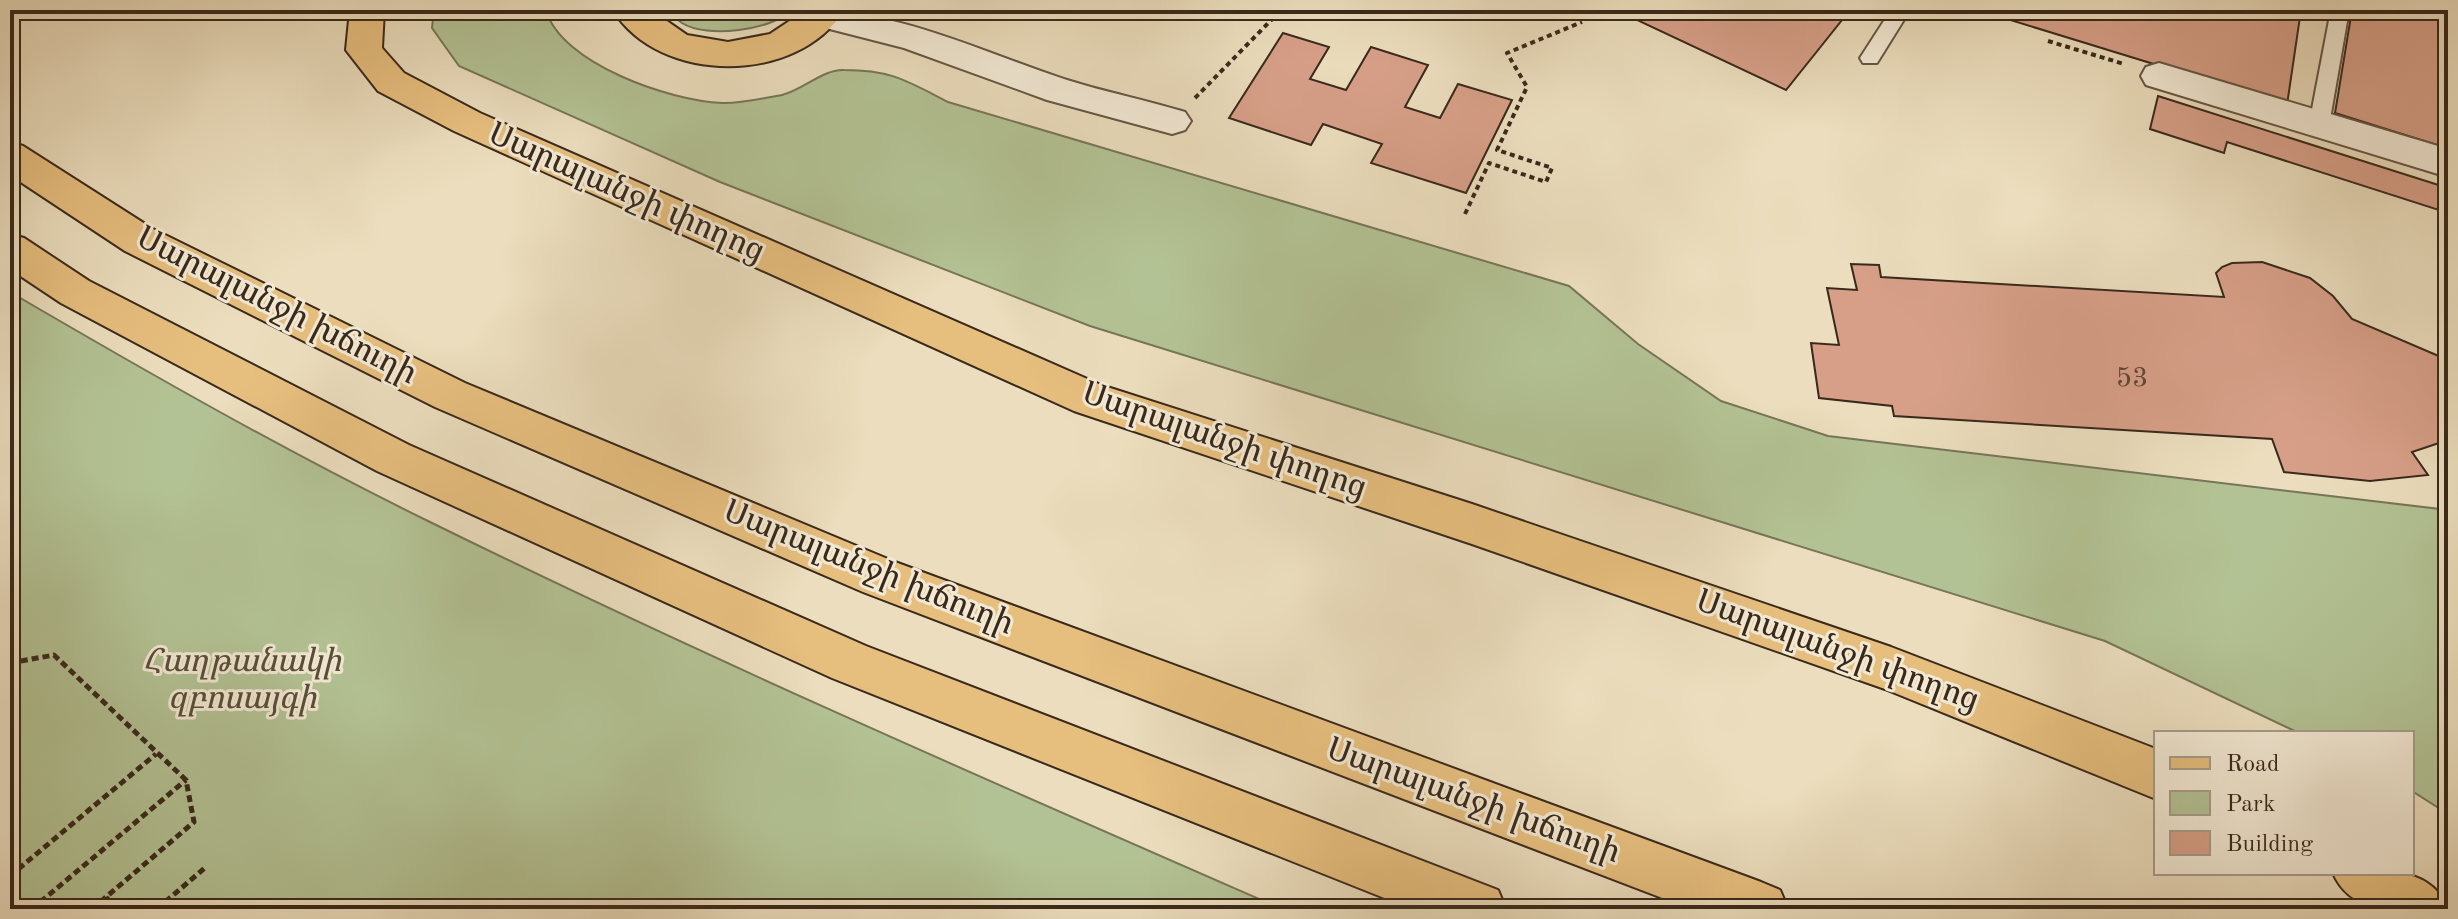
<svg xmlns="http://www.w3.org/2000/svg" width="2458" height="919" viewBox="0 0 2458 919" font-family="'Old Standard TT','Noto Serif Armenian',serif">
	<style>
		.green { fill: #b3c294; stroke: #767658; stroke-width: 2 }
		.building { fill: #d79f88; stroke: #39291b; stroke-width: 2 }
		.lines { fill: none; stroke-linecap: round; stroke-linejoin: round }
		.service-casing { stroke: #665644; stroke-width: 4 }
		.minor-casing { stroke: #665644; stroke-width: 4 }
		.primary-casing { stroke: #39291b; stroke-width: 4 }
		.path-far1 { stroke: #39291b; stroke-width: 4; stroke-dasharray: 5 4; stroke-linecap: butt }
		.path { stroke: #39291b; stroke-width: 5; stroke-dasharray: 7 4; stroke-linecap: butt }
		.service { fill: #f2e9d4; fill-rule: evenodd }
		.minor { fill: #f2e9d4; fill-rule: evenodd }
		.primary { fill: #e6be7e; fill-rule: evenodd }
		.labels { text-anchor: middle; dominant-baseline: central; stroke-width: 6; stroke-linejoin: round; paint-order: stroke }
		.number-label { font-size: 28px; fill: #604636 }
		.street-label { font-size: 32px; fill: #39291b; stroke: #f2e9d4 }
		.park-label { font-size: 32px; font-style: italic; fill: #584f39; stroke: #f2e9d4 }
	</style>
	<rect width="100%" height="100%" fill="#ebddbd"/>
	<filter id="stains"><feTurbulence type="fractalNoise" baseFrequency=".0025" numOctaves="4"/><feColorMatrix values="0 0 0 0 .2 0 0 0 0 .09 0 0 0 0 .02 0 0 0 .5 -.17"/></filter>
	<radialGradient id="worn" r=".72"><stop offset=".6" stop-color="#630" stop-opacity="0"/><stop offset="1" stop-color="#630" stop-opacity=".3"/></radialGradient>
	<g class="green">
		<path d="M434,10H546C561,64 671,101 722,103C740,104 764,98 782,95C803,90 823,69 844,70C892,70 907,81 948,102L1569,286L1638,344L1721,401L1828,436L2448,510V814L2412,791V733H2299L2105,641L1090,326L720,182L459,66L432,28Z"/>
		<path d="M668,10H792C772,30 707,39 682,23C677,20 672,14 668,10Z"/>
		<path d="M10,292C147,372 285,451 428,521C708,659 996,784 1282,909H10Z"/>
	</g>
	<g class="building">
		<path d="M1646,10H1850L1786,90L1637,20Z"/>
		<path d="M1978,10H2301L2287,105Z"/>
		<path d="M2352,10H2448V73L2440,146L2335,113Z"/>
		<path d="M1283,33L1329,47L1310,79L1346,90L1371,47L1428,65L1405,107L1440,118L1458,84L1512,100L1466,193L1371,163L1382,144L1323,124L1311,145L1229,118Z"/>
		<path d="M2158,96L2448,188V213L2227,142L2224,153L2150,129Z"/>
		<path d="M2262,262L2310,278L2333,296L2352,319L2448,360V440L2412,452L2428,475L2370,481L2284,472L2272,439L1894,416L1892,406L1819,398L1811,343L1839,345L1827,288L1857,290L1851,264L1879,265L1881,277L2224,297L2216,273L2222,267L2232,263Z"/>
	</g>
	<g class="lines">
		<g class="service-casing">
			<g id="service">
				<path d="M1599,10H1618L1607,18L1600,17Z"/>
				<path d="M1891,10H1910L1877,63H1863L1860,58Z"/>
				<path d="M2331,10H2349L2329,125L2319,132L2309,125Z"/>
			</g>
		</g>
		<g class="minor-casing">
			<g id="minor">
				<path d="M808,10C899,10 982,52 1067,80C1105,92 1146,100 1185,112L1191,121L1185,130L1172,134L1047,100L904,48L810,24L805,16Z"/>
				<path d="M2159,63L2448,149V177L2146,85L2141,76L2146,67Z"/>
			</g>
		</g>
		<g class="primary-casing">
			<g id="primary">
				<path d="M350,10H384L382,48L404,73L480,113L1101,385L1472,504L1891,647L2156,749V799L1885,689L1472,544L1074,411L454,131L378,91L346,50Z"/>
				<path d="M613,10H651L687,35L728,42L770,34L806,10H844C798,85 659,85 613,10Z"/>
				<path d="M10,142L23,146L153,229L465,383L895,562L1761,882L1780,890L1788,909H1691L863,592L435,407L125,251L10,175Z"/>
				<path d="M10,234L24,238L89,281L409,445L866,646L1498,890L1506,909H1412L832,678L377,471L61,303L10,269Z"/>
				<path d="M2333,873C2376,873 2428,861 2448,909C2404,909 2353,919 2333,873Z"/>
			</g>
		</g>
		<g class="path-far1">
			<path d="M1947,10L1958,14"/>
			<path d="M2048,41L2124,64"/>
			<path d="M1195,98L1281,10"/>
			<path d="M1465,214L1489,163L1546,182L1552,168L1497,150L1527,87L1507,53L1582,22"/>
		</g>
		<g class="path">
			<path d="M10,663L54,655L186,780L194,822L92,909"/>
			<path d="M10,876L156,754"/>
			<path d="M106,897L116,909"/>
			<path d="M32,909L186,780"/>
			<path d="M157,909L207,866"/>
		</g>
		<use href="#service" class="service"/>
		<use href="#minor" class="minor"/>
		<use href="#primary" class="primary"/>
	</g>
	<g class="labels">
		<g class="number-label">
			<text x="2132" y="379">53</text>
		</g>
		<g class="street-label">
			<text transform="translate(626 194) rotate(24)">Սարալանջի փողոց</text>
			<text transform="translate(276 307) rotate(27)">Սարալանջի խճուղի</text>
			<text transform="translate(1224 442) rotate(19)">Սարալանջի փողոց</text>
			<text transform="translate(868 569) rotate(22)">Սարալանջի խճուղի</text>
			<text transform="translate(1837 652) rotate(20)">Սարալանջի փողոց</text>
			<text transform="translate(1473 802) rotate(20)">Սարալանջի խճուղի</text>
		</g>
		<g class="park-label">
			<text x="242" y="663">Հաղթանակի<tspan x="242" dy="37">զբոսայգի</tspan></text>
		</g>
	</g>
	<rect width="2458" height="919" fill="none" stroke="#ebddbd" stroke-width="40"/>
	<rect x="12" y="12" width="2434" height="895" fill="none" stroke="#39291b" stroke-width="4"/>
	<rect x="20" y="20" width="2418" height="879" fill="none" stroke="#39291b" stroke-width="2"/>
	<rect x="2154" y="731" width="260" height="144" fill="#f2e9d4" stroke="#a89c8a" stroke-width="2"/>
	<rect x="2170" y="757" width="40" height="12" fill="#e6be7e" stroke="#a89c8a" stroke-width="2"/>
	<text x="2226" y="771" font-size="24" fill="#39291b">Road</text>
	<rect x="2170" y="791" width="40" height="24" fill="#b3c294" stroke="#a89c8a" stroke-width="2"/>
	<text x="2226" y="811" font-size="24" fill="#39291b">Park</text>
	<rect x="2170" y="831" width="40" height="24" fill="#d79f88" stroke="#a89c8a" stroke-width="2"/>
	<text x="2226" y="851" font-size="24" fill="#39291b">Building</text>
	<rect width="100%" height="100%" filter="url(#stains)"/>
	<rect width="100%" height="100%" fill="url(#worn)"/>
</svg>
